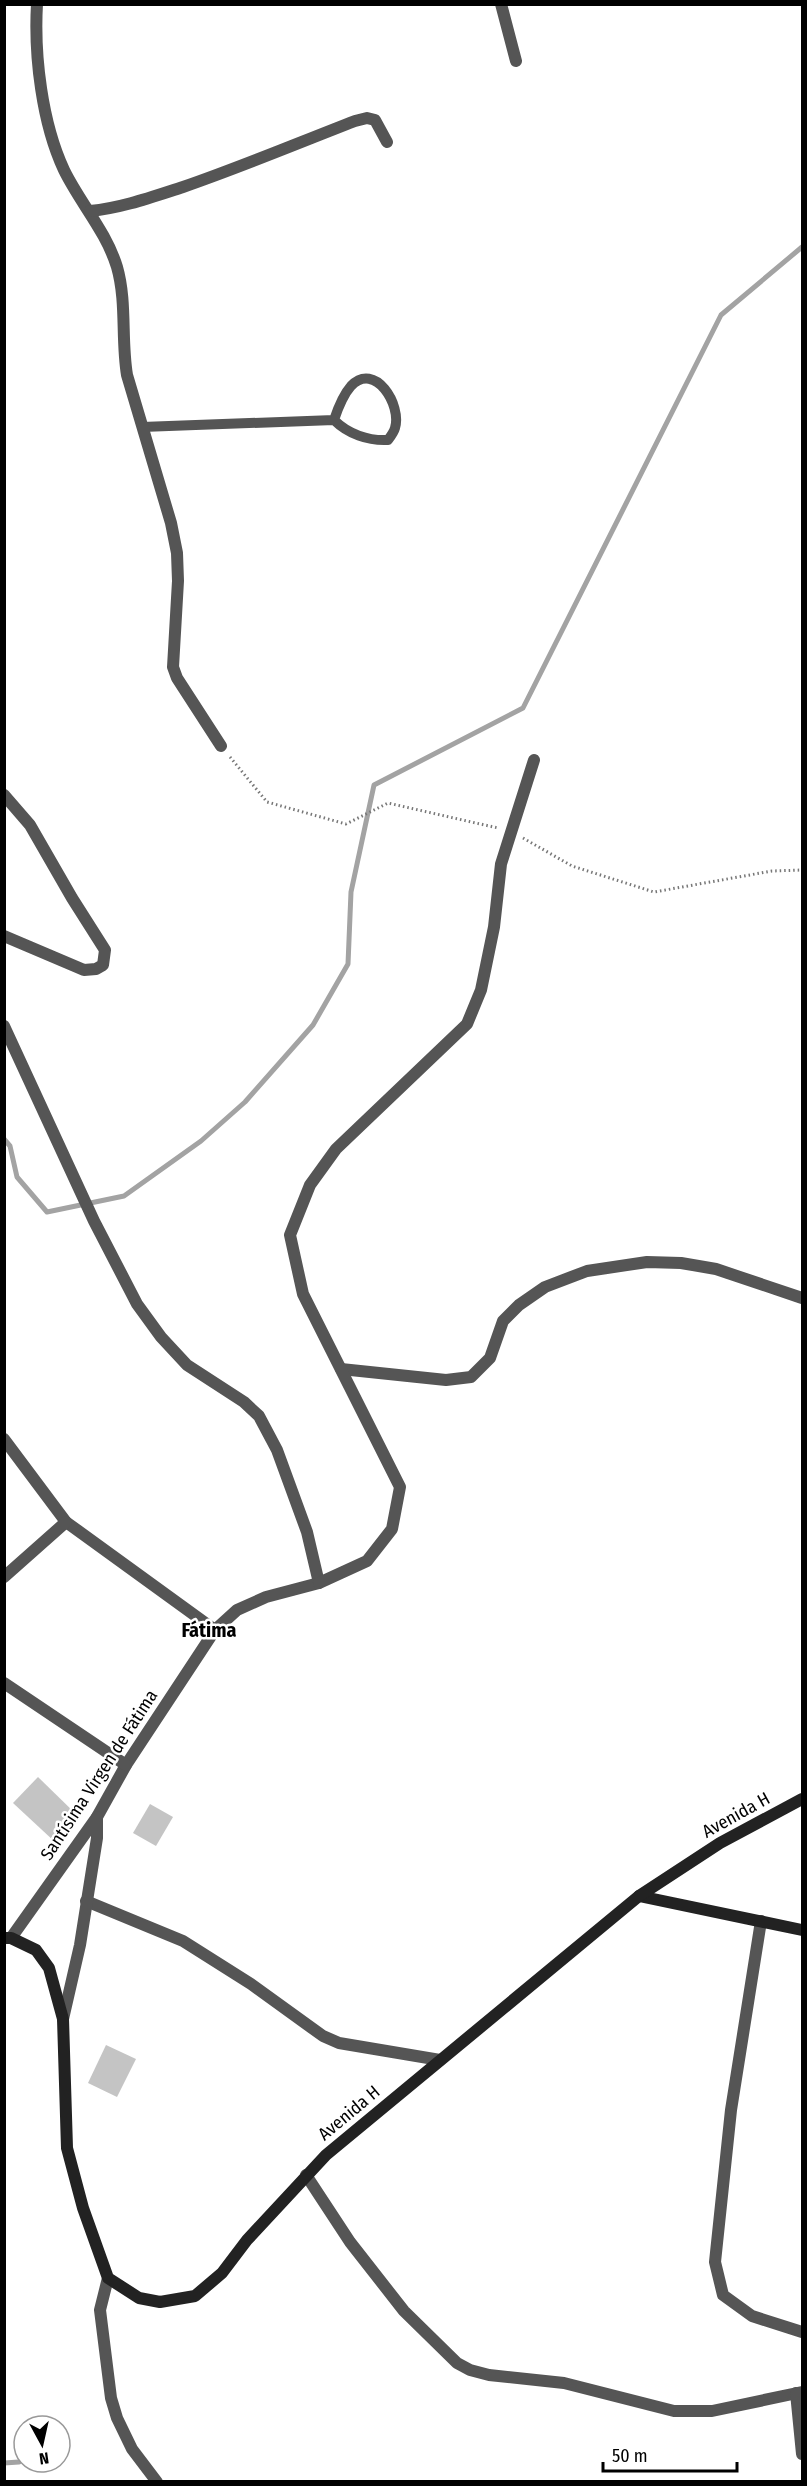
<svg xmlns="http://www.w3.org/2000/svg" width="807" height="2486" viewBox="0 0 807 2486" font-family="'Fira Sans Condensed',sans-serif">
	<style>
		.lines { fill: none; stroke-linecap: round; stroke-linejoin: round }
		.stream { stroke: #a3a3a3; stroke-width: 5 }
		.building { fill: #c4c4c4 }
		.path { stroke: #777; stroke-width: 3; stroke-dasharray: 1.5 3; stroke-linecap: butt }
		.lane { stroke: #555; stroke-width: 10 }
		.street { stroke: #555; stroke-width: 12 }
		.secondary { stroke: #222; stroke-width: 12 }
		.labels { text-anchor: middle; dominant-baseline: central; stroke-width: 5; stroke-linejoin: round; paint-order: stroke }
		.street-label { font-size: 18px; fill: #000; stroke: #fff }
		.neighbourhood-label { font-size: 20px; font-weight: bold; fill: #000; stroke: #fff }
	</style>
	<rect width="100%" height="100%" fill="#fff"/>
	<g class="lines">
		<g class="stream">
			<path d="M4,1139L10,1146L17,1177L47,1212L124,1196L201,1141L245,1102L313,1025L348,964L351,892L374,785L523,708L721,315L802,247"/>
			<path d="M4,2463L19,2462"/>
		</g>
	</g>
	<g class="building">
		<path d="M38,1777L79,1817L55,1842L13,1803Z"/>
		<path d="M150,1804L173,1817L156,1846L133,1833Z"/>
		<path d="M106,2045L136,2059L117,2097L88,2083Z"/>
	</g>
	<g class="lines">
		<g class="path">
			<path d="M230,757L267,802L346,824L388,803L498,828"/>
			<path d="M523,838L572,866L654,892L772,871L802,870"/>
		</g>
		<path class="lane" d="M142,427L334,420C348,434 368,441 388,440C391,436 394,432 395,428C402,405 375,361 351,386C343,395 338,408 334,420"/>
		<g class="street">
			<path d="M37,4C34,56 42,123 64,170C80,203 106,231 117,267C127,302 121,339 127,375L171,523L177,553L178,581L173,667L177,678L221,746"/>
			<path d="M501,4L516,61"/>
			<path d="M90,211C122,208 152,197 183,187C241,167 298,143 355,121L367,118L375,120L387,142"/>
			<path d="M4,795L30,825L72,898L105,950L103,965L96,969L84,970L4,936"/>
			<path d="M4,1026L94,1221L137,1304L161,1337L187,1365L244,1402L259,1416L277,1450L307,1532L319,1583L266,1597L237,1610L215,1630L126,1765L97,1817L11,1938"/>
			<path d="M341,1369L446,1380L471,1377L490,1358L503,1321L519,1305L545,1287L587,1271L647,1262L681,1263L716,1269L802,1298"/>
			<path d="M4,1439L66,1522L215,1630"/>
			<path d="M4,1577L66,1522"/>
			<path d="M319,1583L367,1561L392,1529L400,1487L303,1294L290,1235L310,1185L336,1149L467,1024L481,990L494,927L501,864L534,760"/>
			<path d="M4,1683L126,1765"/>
			<path d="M86,1901L183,1941L251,1984L323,2036L339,2043L440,2060"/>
			<path d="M761,1921L731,2110L715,2262L723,2295L752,2316L802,2332"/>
			<path d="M63,2019L80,1945L97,1838V1817"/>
			<path d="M306,2175L350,2242L404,2311L457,2363L470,2370L489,2375L564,2383L674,2411H712L802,2392"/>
			<path d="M108,2278L100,2310L111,2398L117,2418L132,2449L157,2482"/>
			<path d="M796,2393L802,2454"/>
		</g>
		<g class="secondary">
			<path d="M639,1896L802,1930"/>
			<path d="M4,1938H11L36,1950L49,1968L63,2019L67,2148L83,2208L108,2278L139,2298L160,2302L195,2296L222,2273L247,2240L326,2155L639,1896L720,1843L802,1799"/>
		</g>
	</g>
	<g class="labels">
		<g class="street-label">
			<text transform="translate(99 1775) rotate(-57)">Santísima Virgen de Fátima</text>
			<text transform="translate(736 1815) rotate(-29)">Avenida H</text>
			<text transform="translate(349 2113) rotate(-40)">Avenida H</text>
		</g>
		<g class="neighbourhood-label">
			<text x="209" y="1630">Fátima</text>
		</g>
	</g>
	<rect width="807" height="2486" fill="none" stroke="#000000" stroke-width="12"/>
	<g transform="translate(42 2444) rotate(172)"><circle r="28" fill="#ffffff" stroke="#999999" stroke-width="1.5"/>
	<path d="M0-4.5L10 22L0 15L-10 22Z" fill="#000000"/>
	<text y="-9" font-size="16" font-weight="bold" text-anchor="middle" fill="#000000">N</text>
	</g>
	<path d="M603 2462v9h134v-9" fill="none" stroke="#000000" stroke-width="3"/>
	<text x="612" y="2462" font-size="18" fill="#000000" stroke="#ffffff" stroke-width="4.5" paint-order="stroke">50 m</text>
</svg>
